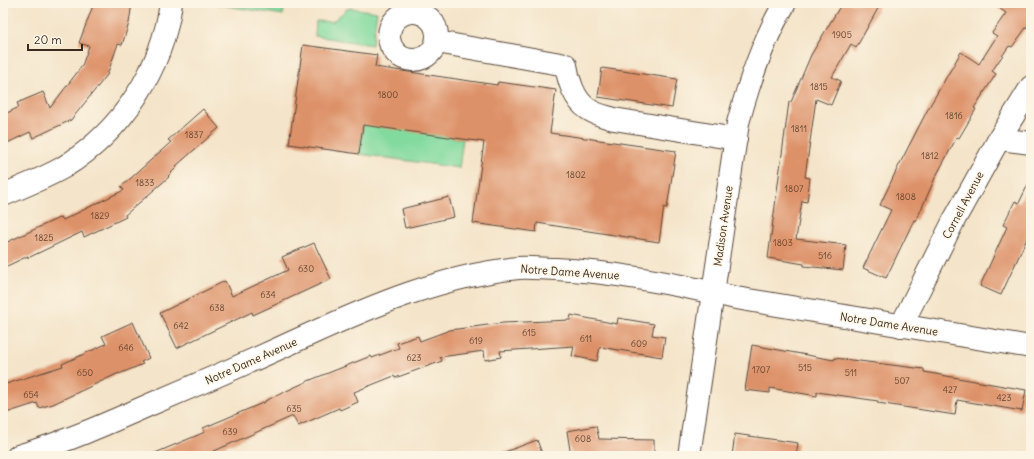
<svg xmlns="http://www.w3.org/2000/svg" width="1034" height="459" viewBox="0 0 1034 459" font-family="Delius,sans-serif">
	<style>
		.green { fill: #82da9f; stroke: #5e825e }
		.building { fill: #dd9168 }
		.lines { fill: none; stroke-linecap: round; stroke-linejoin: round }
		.minor-casing { stroke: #574638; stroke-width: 24 }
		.minor { stroke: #fff; stroke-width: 22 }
		.labels { text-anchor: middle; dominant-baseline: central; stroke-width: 3; stroke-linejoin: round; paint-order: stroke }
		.number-label { font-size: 9px; fill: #644430 }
		.street-label { font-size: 11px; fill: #3b2a1e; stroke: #fcf5e5 }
	</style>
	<rect width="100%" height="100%" fill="#fcf5e5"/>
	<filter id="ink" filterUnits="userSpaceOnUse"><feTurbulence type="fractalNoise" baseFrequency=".025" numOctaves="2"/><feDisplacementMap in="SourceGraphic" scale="8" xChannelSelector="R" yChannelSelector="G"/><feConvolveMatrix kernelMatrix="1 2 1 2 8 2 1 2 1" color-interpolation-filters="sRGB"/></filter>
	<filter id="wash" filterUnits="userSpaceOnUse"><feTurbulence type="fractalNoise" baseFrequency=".012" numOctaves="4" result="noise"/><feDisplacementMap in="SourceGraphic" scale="16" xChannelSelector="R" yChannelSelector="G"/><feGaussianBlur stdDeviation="0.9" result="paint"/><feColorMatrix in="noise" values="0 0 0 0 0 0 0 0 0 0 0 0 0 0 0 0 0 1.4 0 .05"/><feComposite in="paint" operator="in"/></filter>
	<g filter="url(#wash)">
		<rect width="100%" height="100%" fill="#f4e4c9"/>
		<g class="green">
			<path d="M207,3H285L283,15Z"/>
			<path d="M351,8L377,12L372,45L315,36L316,21L332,22L347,9Z"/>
			<path d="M364,120L463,139L459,168L359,154Z"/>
		</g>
		<g id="blocks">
			<g class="building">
				<path d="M94,3H132L129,23L122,45L118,44L107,75L71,120L33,138L30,132L3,145V115L19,107L17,103L43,92L50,108L82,66L89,46L79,43Z"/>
				<path d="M842,3H881L856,48L851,44L832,77L841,81L831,105L816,99L805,177L810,178L807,202L802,201L796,239L846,245L843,270L804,266V264L768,258L789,102H791L811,55Z"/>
				<path d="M992,3H1031V21L1012,47L1009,46L992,71L996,74L974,108L976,109L959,138L957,137L935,178L916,221L914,220L886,278L863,268L891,210L880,205L897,169L928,109L961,52L979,64L997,36L992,33L1006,13Z"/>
				<path d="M303,45L377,55L375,67L497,85L498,82L556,90L550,133L676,151L667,208L664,207L659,242L537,223L536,232L473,223L484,142L363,125L359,154L289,144Z"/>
				<path d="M602,68L677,79L672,108L598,97Z"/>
				<path d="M203,109L219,128L176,166L177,167L168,176L169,177L125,215L126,217L84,237L82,232L28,258V256L3,268V244L61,217L63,220L124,190L121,187L171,142L168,140Z"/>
				<path d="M1031,178V230L1001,295L980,286L1007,227L1003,225L1015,201L1019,203Z"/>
				<path d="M449,197L454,217L405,228L401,209Z"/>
				<path d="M314,243L331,279L253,315L252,312L177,348L160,313L225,281L232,296L288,270L282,257Z"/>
				<path d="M571,315L617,324L618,318L654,324L652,335L665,337L662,357L600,347L597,361L572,356L574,346L500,351L501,357L485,360L484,351L440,357L442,361L395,378L394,376L354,392L358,402L340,410L339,408L298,426L293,416L203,456H148L205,432L203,428L265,402V401L308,381L371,356L372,358L399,348L397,343L418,336L420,341L450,330L503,323L570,320Z"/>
				<path d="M133,322L149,358L141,362L143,364L119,374V373L53,404L39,408L37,403L3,414V385L63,366L62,364L106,344L102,336Z"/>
				<path d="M752,345L834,360L835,358L924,369V372L1026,390L1022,411L957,400L955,415L878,403V401L817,392V396L770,388V393L745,390Z"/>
				<path d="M596,426L599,439L654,440V456H571L567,431Z"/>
				<path d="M735,434L798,443L796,456H732Z"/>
				<path d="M537,440L543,456H498L497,455Z"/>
			</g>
		</g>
	</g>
	<g filter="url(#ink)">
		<use href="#blocks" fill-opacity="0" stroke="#574638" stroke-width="1"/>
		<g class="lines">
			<g class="minor-casing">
				<g id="minor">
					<circle cx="413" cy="36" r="24"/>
					<path d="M437,42L566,65C568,79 574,100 588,109C596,115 605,116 614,119L736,139"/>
					<path d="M999,139L1031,143"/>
					<path d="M3,195C22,187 47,177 64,167C122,131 162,70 171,3"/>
					<path d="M901,326L954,220L999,139L1031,87"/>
					<path d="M18,456C63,443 106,424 149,405C201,383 254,360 306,336C374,305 442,276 518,268C530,267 544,269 556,269C617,272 677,284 736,298L1031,347"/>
					<path d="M689,456L738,123C749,82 763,40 785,3"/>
				</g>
			</g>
			<use href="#minor" class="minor"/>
		</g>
	</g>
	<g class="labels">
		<g class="number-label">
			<text x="842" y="34">1905</text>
			<text x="819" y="86">1815</text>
			<text x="388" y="94">1800</text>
			<text x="954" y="115">1816</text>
			<text x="799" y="128">1811</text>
			<text x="194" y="134">1837</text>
			<text x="930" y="155">1812</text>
			<text x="576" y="174">1802</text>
			<text x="145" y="182">1833</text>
			<text x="794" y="188">1807</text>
			<text x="906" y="196">1808</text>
			<text x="100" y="215">1829</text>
			<text x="44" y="237">1825</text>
			<text x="783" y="242">1803</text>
			<text x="825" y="255">516</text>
			<text x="306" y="268">630</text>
			<text x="268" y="294">634</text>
			<text x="217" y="307">638</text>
			<text x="181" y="325">642</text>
			<text x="529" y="332">615</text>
			<text x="586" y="338">611</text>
			<text x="476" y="340">619</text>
			<text x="639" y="343">609</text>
			<text x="126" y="347">646</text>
			<text x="414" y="357">623</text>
			<text x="805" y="367">515</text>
			<text x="761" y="369">1707</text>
			<text x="85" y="372">650</text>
			<text x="851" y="372">511</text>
			<text x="902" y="380">507</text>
			<text x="950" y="389">427</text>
			<text x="31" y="394">654</text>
			<text x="1004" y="397">423</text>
			<text x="294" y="408">635</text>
			<text x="230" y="431">639</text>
			<text x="583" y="438">608</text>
		</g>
		<g class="street-label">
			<text transform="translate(963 205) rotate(-62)">Cornell Avenue</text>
			<text transform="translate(723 226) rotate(-82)">Madison Avenue</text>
			<text transform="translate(570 272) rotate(4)">Notre Dame Avenue</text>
			<text transform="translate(889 324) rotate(9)">Notre Dame Avenue</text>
			<text transform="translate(251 361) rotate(-24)">Notre Dame Avenue</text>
		</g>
	</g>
	<rect width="1034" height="459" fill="none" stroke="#fcf5e5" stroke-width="16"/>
	<path d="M28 44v6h54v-6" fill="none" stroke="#3b2a1e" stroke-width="2"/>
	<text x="34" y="44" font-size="12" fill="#3b2a1e" stroke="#fcf5e5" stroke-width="3" paint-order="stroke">20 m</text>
</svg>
